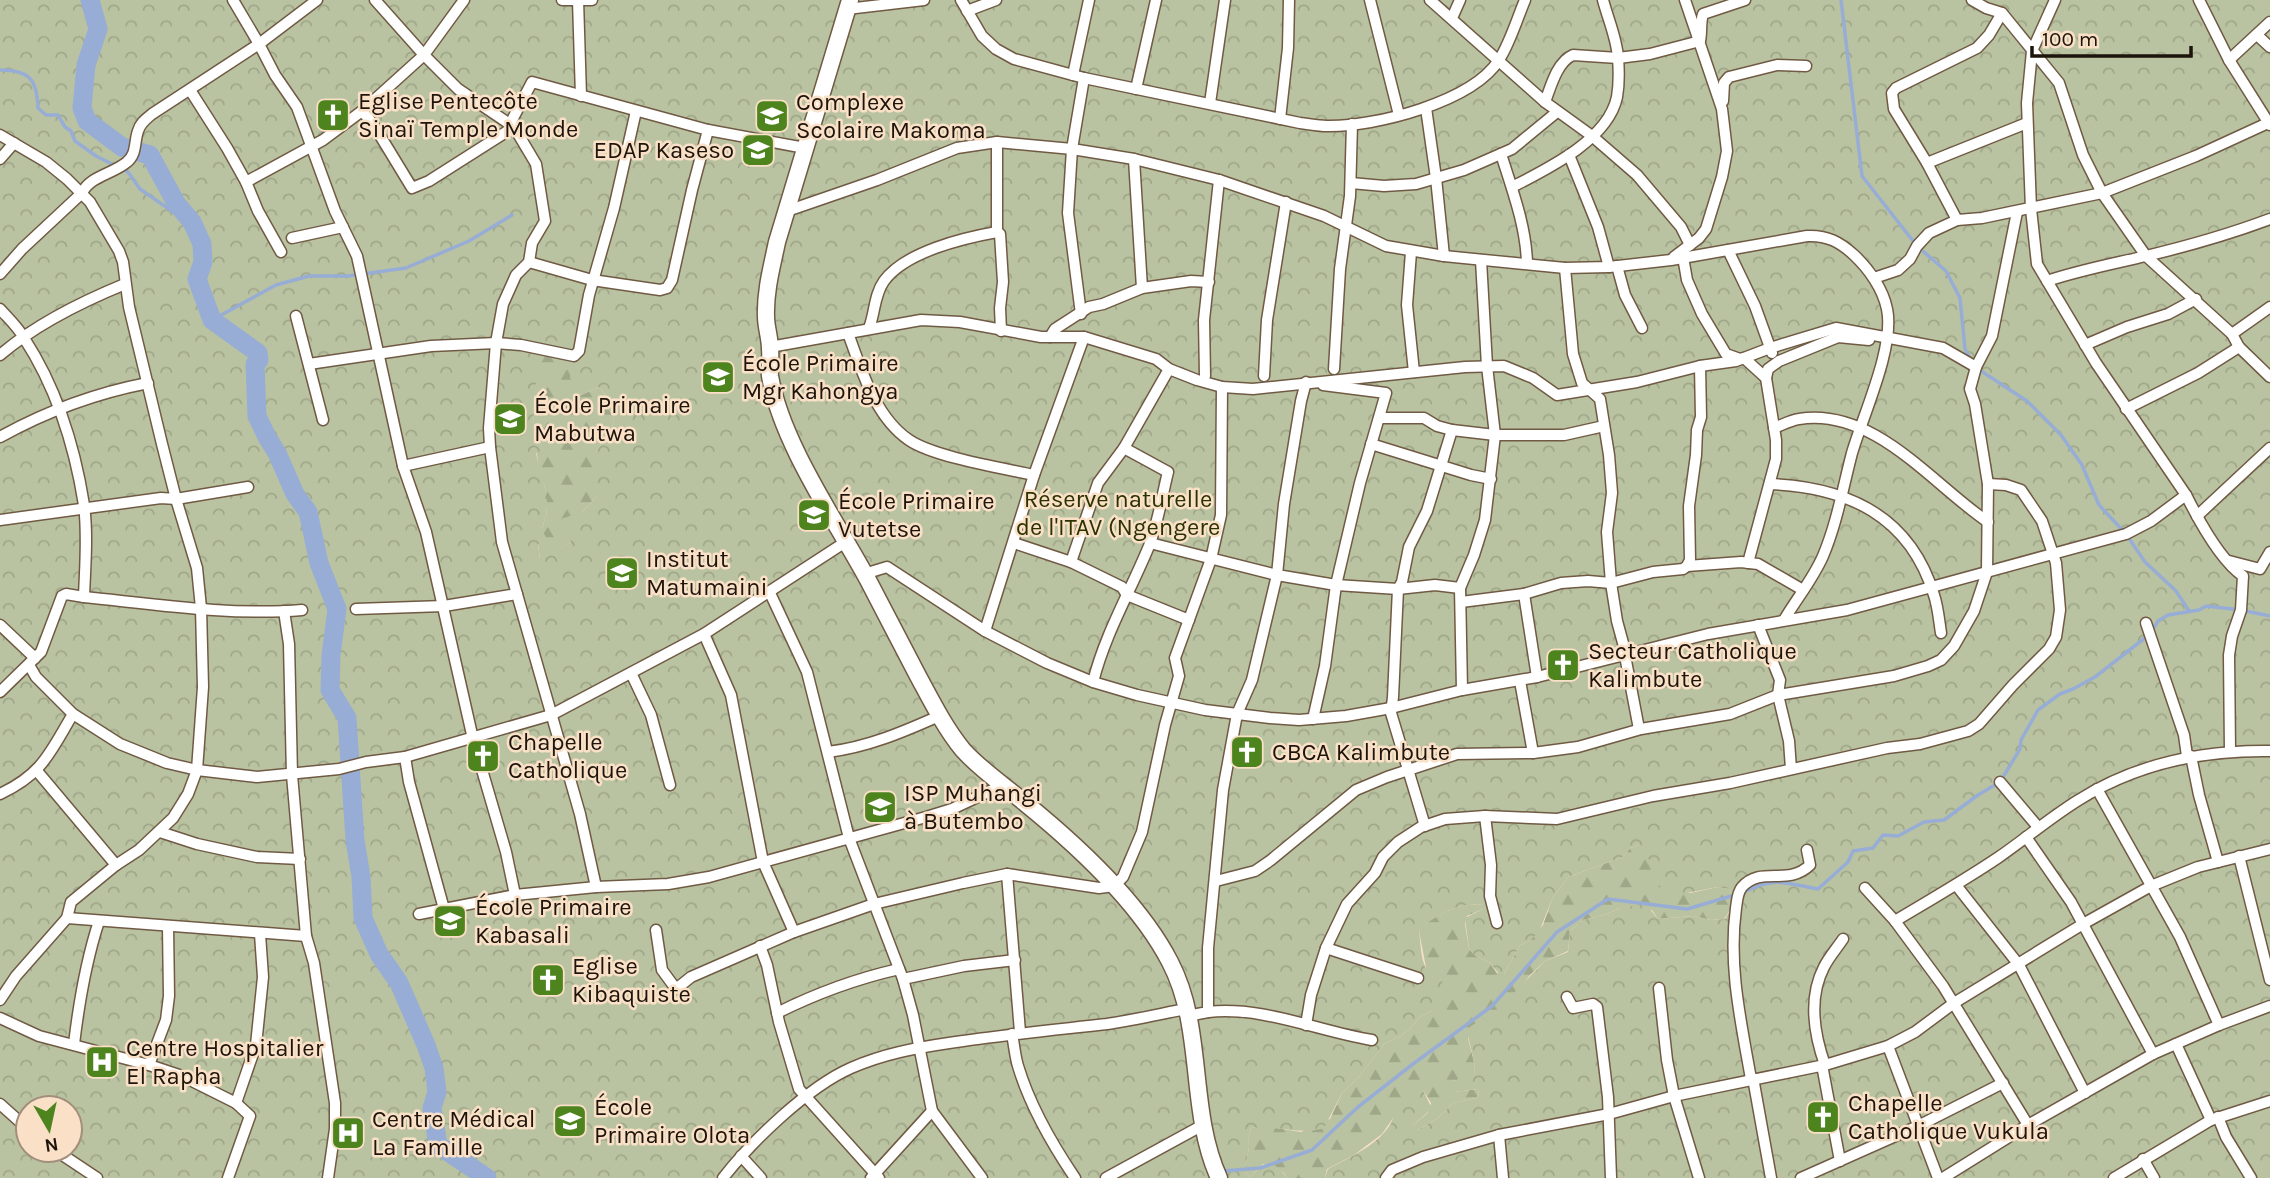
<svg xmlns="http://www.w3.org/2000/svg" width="2270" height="1178" viewBox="0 0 2270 1178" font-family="Karla,sans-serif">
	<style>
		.forest { fill: url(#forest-firs) }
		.park { fill: url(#park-crowns); fill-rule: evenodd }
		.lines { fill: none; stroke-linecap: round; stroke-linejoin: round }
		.stream { stroke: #97add5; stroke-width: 3.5 }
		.river { stroke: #97add5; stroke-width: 19 }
		.minor-casing { stroke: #705a44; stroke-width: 13 }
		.trunk-casing { stroke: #705a44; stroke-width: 19 }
		.minor { stroke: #fff; stroke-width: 10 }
		.trunk { stroke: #fff; stroke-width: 16 }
		.labels { text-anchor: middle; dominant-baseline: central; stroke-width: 5; stroke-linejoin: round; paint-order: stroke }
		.poi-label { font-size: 24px; fill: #1d140b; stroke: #fae0c7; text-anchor: start }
		.park-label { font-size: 24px; fill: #2a3300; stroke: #fae0c7 }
	</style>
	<defs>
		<pattern id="forest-firs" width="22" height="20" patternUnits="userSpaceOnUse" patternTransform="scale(1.75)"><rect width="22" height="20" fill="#bac3a1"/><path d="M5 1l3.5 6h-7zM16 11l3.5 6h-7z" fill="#9fa789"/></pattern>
		<pattern id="park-crowns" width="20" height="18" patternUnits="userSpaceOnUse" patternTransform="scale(1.75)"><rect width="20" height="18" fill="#bac3a1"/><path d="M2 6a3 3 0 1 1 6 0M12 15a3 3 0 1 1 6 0" fill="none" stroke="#9fa789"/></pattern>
	</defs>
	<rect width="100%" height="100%" fill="#fae0c7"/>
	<g class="forest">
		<path d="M537,354L572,361L581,395L599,387L613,404L614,423L596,452V497L582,512L571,542L540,560L538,543L547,511L545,487L540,475L533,427Z"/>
		<path d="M1639,845L1649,858L1659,884L1690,893L1718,887L1729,889C1735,899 1731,910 1724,919L1711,920L1693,916L1658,919L1652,910L1620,908L1607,914L1583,920L1570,931L1568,951L1545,961L1530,975L1519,990L1468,1038L1475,1066L1474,1076L1453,1081L1455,1092L1478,1089L1479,1095L1476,1098L1453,1103L1438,1118L1418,1130H1413V1125L1428,1113L1431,1103L1423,1090L1396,1114L1382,1134L1354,1155L1327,1169L1325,1178H1287L1283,1172L1263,1164L1250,1177L1245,1172C1245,1163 1248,1156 1249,1147C1249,1139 1248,1136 1251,1128L1263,1126L1301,1132L1330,1119L1342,1093L1359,1077L1384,1044L1401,1036L1409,1030L1420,1017L1433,1010L1442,980L1433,978L1427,973L1419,931L1420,927C1440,914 1459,902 1483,905V909L1467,916L1465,924L1469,949L1476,956L1490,963L1497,973L1504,974L1520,945L1528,942L1543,925L1552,899L1568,877L1623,857L1630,848Z"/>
	</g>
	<path class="park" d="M0,0H2270V1178H1325L1328,1169C1352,1156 1398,1137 1395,1104L1411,1092L1423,1090L1432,1109L1413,1125L1414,1130H1418L1438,1118L1453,1103L1476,1098L1479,1095L1478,1089L1455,1092L1451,1087L1453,1081L1474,1075L1475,1066L1467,1031L1471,1026L1496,1011L1545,961L1568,952L1570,931L1583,920L1607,914L1620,908L1646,904L1658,919L1693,916L1711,920L1725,919C1731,910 1735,899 1729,889L1718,887L1670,896C1657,888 1654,872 1649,859H1643L1639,845L1630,848L1623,857L1568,877L1552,899L1539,932L1528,942L1520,945L1504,974L1500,975L1490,963L1476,956L1469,949L1465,918L1483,909V905C1459,902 1440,914 1421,927L1419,931C1422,951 1419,974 1442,980L1444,994L1443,1000L1433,1010L1420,1017L1409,1030L1401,1036L1384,1044L1359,1077L1342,1093L1324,1128C1299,1136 1276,1124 1251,1128C1248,1136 1249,1139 1249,1147C1248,1156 1245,1163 1245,1172L1250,1177C1266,1161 1273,1158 1287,1178H0ZM538,354L572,361L570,378L581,395L599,387L613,404L614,423L596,452V497L582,512L561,519L571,542L540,559L538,544L547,539L542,530C543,523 547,515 547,508C548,490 540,472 536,453L542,451L541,434L533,427ZM28,1108H70V1150H28Z"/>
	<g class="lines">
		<g class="stream">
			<path d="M1841,0L1862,176L1917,246L1946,271L1960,298L1965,349L1971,360"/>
			<path d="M0,70C30,70 37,80 38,108L46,115H58L65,127L71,131L75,141L96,156L128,172L140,189L179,216L187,227L195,230"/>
			<path d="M212,320L276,285L309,276H348L406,268L469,241L512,215"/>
			<path d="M1978,369L2027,401L2061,435L2082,465L2099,505L2126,534L2145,562L2176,591L2189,611"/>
			<path d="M1742,893C1774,876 1785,883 1818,889L1848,862L1853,851L1873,848L1883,835L1898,836L1924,822L1944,820L1978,795L2000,782L2020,749L2021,740L2038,710L2060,694L2073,689L2095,677L2150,634L2158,621L2168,615L2199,610L2206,606L2241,610L2270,616"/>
			<path d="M1223,1171L1260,1168L1312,1150L1358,1107L1413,1064L1492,1006L1557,932L1608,899L1687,909L1735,895"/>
		</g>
		<path class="river" d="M90,0L98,29L86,65L82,108L87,121L122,147L150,155L176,203L192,222L202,244L203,262L197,279L212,320L258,353L259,360L255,364L257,416L267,437L277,453L295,494L308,512L319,563L337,609L331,655L330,690L347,718L355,840L361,877L363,918L379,954L399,983L426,1045L434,1068L437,1092L432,1108L438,1145L487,1178"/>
		<g class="minor-casing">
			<g id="minor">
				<path d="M233,0L259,44L275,75L297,107L335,211L357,256L403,466L426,532L473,739L506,852L515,895"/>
				<path d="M375,0L424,55L458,89L514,127L536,164L545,221L532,243L529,262L516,275L503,304L496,343L489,428L490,447L502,542L580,814L596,887"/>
				<path d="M562,0H592"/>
				<path d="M578,0L581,96"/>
				<path d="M961,0L982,36L996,49L1014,59L1084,78L1300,123C1309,124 1318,126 1327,126C1375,127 1472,102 1499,60C1510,43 1517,19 1525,0"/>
				<path d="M1370,0L1399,115"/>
				<path d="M1430,0L1545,102L1592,136L1637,175L1681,227L1690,245"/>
				<path d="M1972,0L1986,8L2002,13L2059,83L2083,155L2102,193L2146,256L2232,334L2239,347L2270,377"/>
				<path d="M2055,0L2032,51L2027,103L2031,209L2037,264L2096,363L2186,495C2198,519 2221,561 2243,576L2241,610L2232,636L2229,655L2230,751"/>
				<path d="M2199,0L2229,60L2270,125"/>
				<path d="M847,9L924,0"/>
				<path d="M967,11L996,0"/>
				<path d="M1452,18L1460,0"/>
				<path d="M2257,35L2270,47"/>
				<path d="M2229,60L2270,22"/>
				<path d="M1073,75L1089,0"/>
				<path d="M1136,89L1156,0"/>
				<path d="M190,90L227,148L246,182L323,140L362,111L424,55L464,0"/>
				<path d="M1723,101L1724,83L1729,77L1777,65L1806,66"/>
				<path d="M1545,102C1551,86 1557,62 1573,55L1618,58L1650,54L1700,41C1702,32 1700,23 1703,14L1745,0"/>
				<path d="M1210,103L1225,0"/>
				<path d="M1426,108L1436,178L1444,256"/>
				<path d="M362,111L373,124L412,188L429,181L514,127"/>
				<path d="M1280,119L1288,48L1289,0"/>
				<path d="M510,124L532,82L708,130L805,148"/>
				<path d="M0,135L46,162L67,179L90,202L119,251L123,262L129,307L162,444L176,499L197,568L201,608L203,687L197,770L188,794L173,818L139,850L116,865L71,902L67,918L16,976L0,1000"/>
				<path d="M997,142V232L1000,234L1003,282L1000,308L1001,331"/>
				<path d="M1501,154C1512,189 1526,226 1527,263"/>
				<path d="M1569,155L1598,227L1609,267"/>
				<path d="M0,159L14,143"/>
				<path d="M1134,159L1142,288"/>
				<path d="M1927,163L2027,123"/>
				<path d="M246,182L258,211L281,252"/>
				<path d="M1351,183L1384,186L1416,184L1464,170L1512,149L1557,112"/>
				<path d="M1512,187C1547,169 1608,140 1617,97C1619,85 1619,70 1618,58C1617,39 1608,19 1603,0"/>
				<path d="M787,211L877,180L957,148L997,142L1072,149L1134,159L1219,180L1324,216L1386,246L1444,256L1565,268L1609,267L1671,260L1807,236C1827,235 1840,242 1854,255C1869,269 1883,289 1887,309C1895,347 1863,415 1852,453C1843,487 1837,523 1823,556C1813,579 1797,598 1784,620"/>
				<path d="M1957,220L1927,163L1894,109L1892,93L1896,88L1977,48L1989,35L2002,13"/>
				<path d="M292,238L343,227"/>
				<path d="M1728,250L1755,306L1772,353"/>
				<path d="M1411,252L1407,305L1414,372"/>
				<path d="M1674,257L1699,238L1706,229L1722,177L1727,151L1722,109L1685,0"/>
				<path d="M1683,257L1687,280L1702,314L1726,354L1740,359L1744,358L1766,378"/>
				<path d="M529,262L592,280L660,290L667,288L672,280L692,190L708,130"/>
				<path d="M1617,266L1625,295L1642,328"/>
				<path d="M1565,268L1573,354L1582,383L1600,399L1609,455L1612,493L1607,532L1611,583L1617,621L1626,654V661L1639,729"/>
				<path d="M0,274L22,249L82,193C90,176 113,174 127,162C137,154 134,142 138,131C140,123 146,119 152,114L259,44L317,0"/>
				<path d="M1874,278L1898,270L1910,259L1917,246L1929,233L1957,220L1982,218L2102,193L2196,156L2270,122"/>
				<path d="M2047,281C2080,270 2112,264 2146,256C2188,246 2230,234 2270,219"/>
				<path d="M0,309C8,318 18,327 24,338C56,387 75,448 84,505C88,536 85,567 84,597C153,604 233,616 302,610"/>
				<path d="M1081,314L1068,213L1072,149L1084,78"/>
				<path d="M296,316L323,420"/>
				<path d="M869,328C875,313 874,295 884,281C905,252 963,238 997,232"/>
				<path d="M848,333C861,369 875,417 909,440C934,457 1002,468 1034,475"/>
				<path d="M2232,334L2270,307"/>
				<path d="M1050,337L1055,329L1089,307L1103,304L1142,288L1191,281L1209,282"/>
				<path d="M2085,345L2127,327L2168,314L2196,299"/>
				<path d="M770,347L921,320L960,322L1041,337H1084L1156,359L1169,369L1197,380L1222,387L1253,389L1465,367L1504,366L1533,378L1557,395L1637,382L1700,366L1736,361L1770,348L1836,328L1943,348L1976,367"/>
				<path d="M0,355C36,324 81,302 125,284"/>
				<path d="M309,364L431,346L496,343L521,345L574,356L579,351L589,295L614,208L636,111"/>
				<path d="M1334,369L1340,269L1350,196L1352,124"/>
				<path d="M1205,376L1204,320L1219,180"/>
				<path d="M1264,376L1267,320L1286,202"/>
				<path d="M2126,409L2198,373L2239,347"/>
				<path d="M1380,418H1424L1437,426L1452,430L1495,435H1564L1604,426"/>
				<path d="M1774,428C1782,425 1791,420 1799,419C1874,407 1933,485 1988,522"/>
				<path d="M0,437C47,411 96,393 148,383"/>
				<path d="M1371,444L1471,475L1491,479"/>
				<path d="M403,466L490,447"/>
				<path d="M1770,484C1848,487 1910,516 1934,595C1938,607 1939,620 1941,633"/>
				<path d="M2197,516L2270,448"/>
				<path d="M0,520L161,498L176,499L248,487"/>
				<path d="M1014,543L1071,562L1122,587L1127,595L1189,620"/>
				<path d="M1150,543L1277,575L1336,585L1398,589L1435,585L1460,588"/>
				<path d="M2229,561L2260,569L2270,552"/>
				<path d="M1071,562L1098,483L1124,448L1169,369"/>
				<path d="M1748,563L1776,459V440L1766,378L1768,369L1779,361L1838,337L1869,340"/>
				<path d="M1687,566L1741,562L1758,564L1803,590"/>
				<path d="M864,574L887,567L985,631L1047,663L1093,682L1137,695L1205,710L1270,718L1299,720L1346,716L1391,708L1462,690L1537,677L1708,634L1847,610L2126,534L2151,521L2186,495"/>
				<path d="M770,593L807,672L849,838L903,979L913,1015L932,1111L871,1178"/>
				<path d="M1524,594L1537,677"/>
				<path d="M1461,602L1524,594L1561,583L1588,581L1611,583L1653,572L1683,569L1687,566L1690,560L1689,506L1696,455L1697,430L1701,417L1700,366"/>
				<path d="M356,609L444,606L517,594"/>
				<path d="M284,611L289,644L292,775L306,936L314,963L335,1103V1129L328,1178"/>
				<path d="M2146,623L2184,735L2187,756"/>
				<path d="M0,625L35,658"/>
				<path d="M1758,625L1780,680L1778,695L1789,741L1791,769"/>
				<path d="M985,631L1034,475L1084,337"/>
				<path d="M704,634L731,695L763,862L794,932"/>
				<path d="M29,665L36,677L73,714L120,744L167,763L197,770L257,777L339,769L366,762L405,757L551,715L704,634L847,541"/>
				<path d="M631,673L651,715L670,785"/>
				<path d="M1520,681L1533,753"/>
				<path d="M1093,682C1105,634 1130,592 1149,546C1158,523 1162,496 1168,472L1124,448"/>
				<path d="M1462,690L1460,588L1474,555L1485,520L1495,435L1487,366L1481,260"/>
				<path d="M0,692L41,652L62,596L66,594L84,597"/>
				<path d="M1313,719L1325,666L1336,585L1360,483L1386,393L1323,385"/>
				<path d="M828,752C868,747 903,732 939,716"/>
				<path d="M2191,756L2199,795L2218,862"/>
				<path d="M405,757L409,782L444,909"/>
				<path d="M37,771L116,865"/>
				<path d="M2000,782L2038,827"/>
				<path d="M2097,789L2180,937L2219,1025"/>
				<path d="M0,794C43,774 50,752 73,714"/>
				<path d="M1485,816L1491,865L1490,896L1497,923"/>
				<path d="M1425,826L1391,713L1393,697L1398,589L1402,582L1409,547L1427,511L1452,430"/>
				<path d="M160,832L197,844L257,857L300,859"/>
				<path d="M2026,837L2071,902L2153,1054"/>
				<path d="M2239,856L2270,980"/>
				<path d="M1007,874L1020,1032"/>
				<path d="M1216,881L1255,871L1271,860L1356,790L1387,777L1457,754L1533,753L1578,747L1641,729L1730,714L1778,695L1894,676L1928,666L1941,660L1954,646L1974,611L1987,572L1988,484L1975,404L1970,389L1976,367L1992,336L2017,212"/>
				<path d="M1956,885L2019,965L2085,1093"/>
				<path d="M1865,888L1895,921L1943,986L2028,1125"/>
				<path d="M419,914L515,895L596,887L668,884L709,877L926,817L952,809L1003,785"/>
				<path d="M67,918L306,936"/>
				<path d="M1895,921C1930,900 1965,880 1999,857C2025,839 2050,818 2077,801C2135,764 2202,750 2270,751"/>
				<path d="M656,930L662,970L676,989L691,977L794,932L874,904L963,883L1007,874L1099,888L1114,886L1123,877L1142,832L1165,725L1179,676L1175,658L1211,559L1221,515L1222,387"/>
				<path d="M760,946L767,965L779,1022L799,1089L879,1178"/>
				<path d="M1326,948L1418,978"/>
				<path d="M903,979L964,966L1015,960"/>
				<path d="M1659,988L1667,1060L1674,1096L1699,1178"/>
				<path d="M1567,997L1573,1008L1593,1004L1597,1007L1608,1097L1611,1178"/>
				<path d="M1208,1012C1264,1006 1317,1031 1372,1040"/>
				<path d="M777,1013C817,993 855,979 899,969"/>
				<path d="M1187,1016L1208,1012V948L1223,790L1237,714L1252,680L1277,575L1284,504L1301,401L1306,382"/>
				<path d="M0,1018L39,1036L149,1065L182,1076L236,1103L250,1116L228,1178"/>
				<path d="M1306,1025L1311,995L1326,948L1347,904L1375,873L1383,857L1398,842L1421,827L1445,819L1485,816L1557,819L1653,796L1730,783L1887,748L1920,744L1968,731L1979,724L2013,685L2049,649L2056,637L2060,610L2056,563L2042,521L2021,490L2006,485L1988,484"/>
				<path d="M1012,1034C1014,1044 1015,1056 1018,1066C1030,1106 1052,1144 1075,1178"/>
				<path d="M74,1044C79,1002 86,961 99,921"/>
				<path d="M2176,1044L2211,1120"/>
				<path d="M1888,1046L1938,1178"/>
				<path d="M149,1065L166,1020L169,996L168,927"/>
				<path d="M1822,1065L1840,1161"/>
				<path d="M1825,1065C1814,1034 1808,998 1824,967C1829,957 1837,948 1843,939"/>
				<path d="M1753,1078L1771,1178"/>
				<path d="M1751,1079C1741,1022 1728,966 1736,908C1737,902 1737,893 1742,887C1762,865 1787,887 1810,865L1807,850"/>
				<path d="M236,1103L256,1045L263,977L260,934"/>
				<path d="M0,1104L28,1129"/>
				<path d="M932,1111L982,1178"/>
				<path d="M2218,1117L2226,1137L2251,1178"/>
				<path d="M1499,1135L1503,1178"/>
				<path d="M55,1150L97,1178"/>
				<path d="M741,1156L761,1178"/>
				<path d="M2143,1159L2154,1178"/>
				<path d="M723,1178C752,1141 808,1087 851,1068C883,1054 915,1048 949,1043C1002,1035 1054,1030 1107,1024C1134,1020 1160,1014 1186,1009"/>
				<path d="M1106,1178L1203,1125"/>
				<path d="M1386,1178L1392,1170L1423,1157L1499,1135L1609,1114L1674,1096L1825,1065L1888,1046L1915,1032L1954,1003L2083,924L2151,886L2198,867L2270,849"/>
				<path d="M1801,1178L1918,1126L2003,1083"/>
				<path d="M1943,1178L2028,1125L2153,1054L2219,1025L2270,1006"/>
				<path d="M2114,1178L2211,1120L2270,1101"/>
			</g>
		</g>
		<g class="trunk-casing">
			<path id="trunk" d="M850,0L777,242C772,266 765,291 766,317C766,327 770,338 770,349C771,358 769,367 770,376C781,442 836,521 868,580C885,612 901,644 918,676C932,702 945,728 963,750C981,770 1005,786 1025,803C1078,846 1139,902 1170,962C1205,1029 1188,1110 1219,1178"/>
		</g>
		<use href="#minor" class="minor"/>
		<use href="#trunk" class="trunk"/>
	</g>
	<defs>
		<g id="church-square" transform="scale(1.75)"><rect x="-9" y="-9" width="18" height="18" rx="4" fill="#4d841e" stroke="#fae0c7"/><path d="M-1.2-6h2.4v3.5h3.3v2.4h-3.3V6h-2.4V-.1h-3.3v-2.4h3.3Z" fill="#fff"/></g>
		<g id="school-square" transform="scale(1.75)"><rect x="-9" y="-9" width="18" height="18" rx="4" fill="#4d841e" stroke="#fae0c7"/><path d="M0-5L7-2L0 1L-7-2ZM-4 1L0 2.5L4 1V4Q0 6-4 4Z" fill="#fff"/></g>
		<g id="university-square" transform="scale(1.75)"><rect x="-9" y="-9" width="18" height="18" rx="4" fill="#4d841e" stroke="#fae0c7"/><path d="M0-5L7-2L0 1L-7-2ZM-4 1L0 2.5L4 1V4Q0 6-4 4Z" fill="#fff"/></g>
		<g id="hospital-square" transform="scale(1.75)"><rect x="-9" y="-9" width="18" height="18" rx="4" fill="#4d841e" stroke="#fae0c7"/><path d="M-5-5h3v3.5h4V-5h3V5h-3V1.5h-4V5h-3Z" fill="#fff"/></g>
	</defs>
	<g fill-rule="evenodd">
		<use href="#church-square" x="333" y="115"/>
		<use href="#school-square" x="772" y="116"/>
		<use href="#school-square" x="758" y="150"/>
		<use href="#school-square" x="718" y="377"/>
		<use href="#school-square" x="510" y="419"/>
		<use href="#school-square" x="814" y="515"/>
		<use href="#school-square" x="622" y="573"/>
		<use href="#church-square" x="1563" y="665"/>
		<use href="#church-square" x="1247" y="752"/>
		<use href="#church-square" x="483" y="756"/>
		<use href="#university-square" x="880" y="807"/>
		<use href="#school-square" x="450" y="921"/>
		<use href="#church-square" x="548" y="980"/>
		<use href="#hospital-square" x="102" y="1062"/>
		<use href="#church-square" x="1823" y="1117"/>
		<use href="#school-square" x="570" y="1121"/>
		<use href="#hospital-square" x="348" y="1133"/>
	</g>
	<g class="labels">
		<g class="poi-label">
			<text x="358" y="101">Eglise Pentecôte<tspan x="358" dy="28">Sinaï Temple Monde</tspan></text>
			<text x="796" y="102">Complexe<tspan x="796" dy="28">Scolaire Makoma</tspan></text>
			<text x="734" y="150" text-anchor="end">EDAP Kaseso</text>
			<text x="742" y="363">École Primaire<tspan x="742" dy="28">Mgr Kahongya</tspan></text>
			<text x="534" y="405">École Primaire<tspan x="534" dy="28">Mabutwa</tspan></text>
			<text x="838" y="501">École Primaire<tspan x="838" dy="28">Vutetse</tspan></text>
			<text x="646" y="559">Institut<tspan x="646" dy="28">Matumaini</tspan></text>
			<text x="1588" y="651">Secteur Catholique<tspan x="1588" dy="28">Kalimbute</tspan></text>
			<text x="508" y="742">Chapelle<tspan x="508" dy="28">Catholique</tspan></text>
			<text x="1272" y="752">CBCA Kalimbute</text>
			<text x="904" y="793">ISP Muhangi<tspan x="904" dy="28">à Butembo</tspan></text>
			<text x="475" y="907">École Primaire<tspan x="475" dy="28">Kabasali</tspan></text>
			<text x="572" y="966">Eglise<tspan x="572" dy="28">Kibaquiste</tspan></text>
			<text x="126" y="1048">Centre Hospitalier<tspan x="126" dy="28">El Rapha</tspan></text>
			<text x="1848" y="1103">Chapelle<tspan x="1848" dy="28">Catholique Vukula</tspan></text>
			<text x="594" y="1107">École<tspan x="594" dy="28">Primaire Olota</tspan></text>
			<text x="372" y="1119">Centre Médical<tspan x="372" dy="28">La Famille</tspan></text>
		</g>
		<g class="park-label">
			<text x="1118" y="499">Réserve naturelle<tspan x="1118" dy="28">de l'ITAV (Ngengere</tspan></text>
		</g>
	</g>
	<g transform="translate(49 1129) rotate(171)"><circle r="33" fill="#fae0c7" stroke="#a28e7c" stroke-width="2"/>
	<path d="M0-5L12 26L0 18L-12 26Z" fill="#4d841e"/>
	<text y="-10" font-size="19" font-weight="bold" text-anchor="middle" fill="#1d140b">N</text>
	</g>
	<path d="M2032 46v10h159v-10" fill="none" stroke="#1d140b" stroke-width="3.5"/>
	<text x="2042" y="46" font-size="21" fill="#1d140b" stroke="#fae0c7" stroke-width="5" paint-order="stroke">100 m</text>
</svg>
